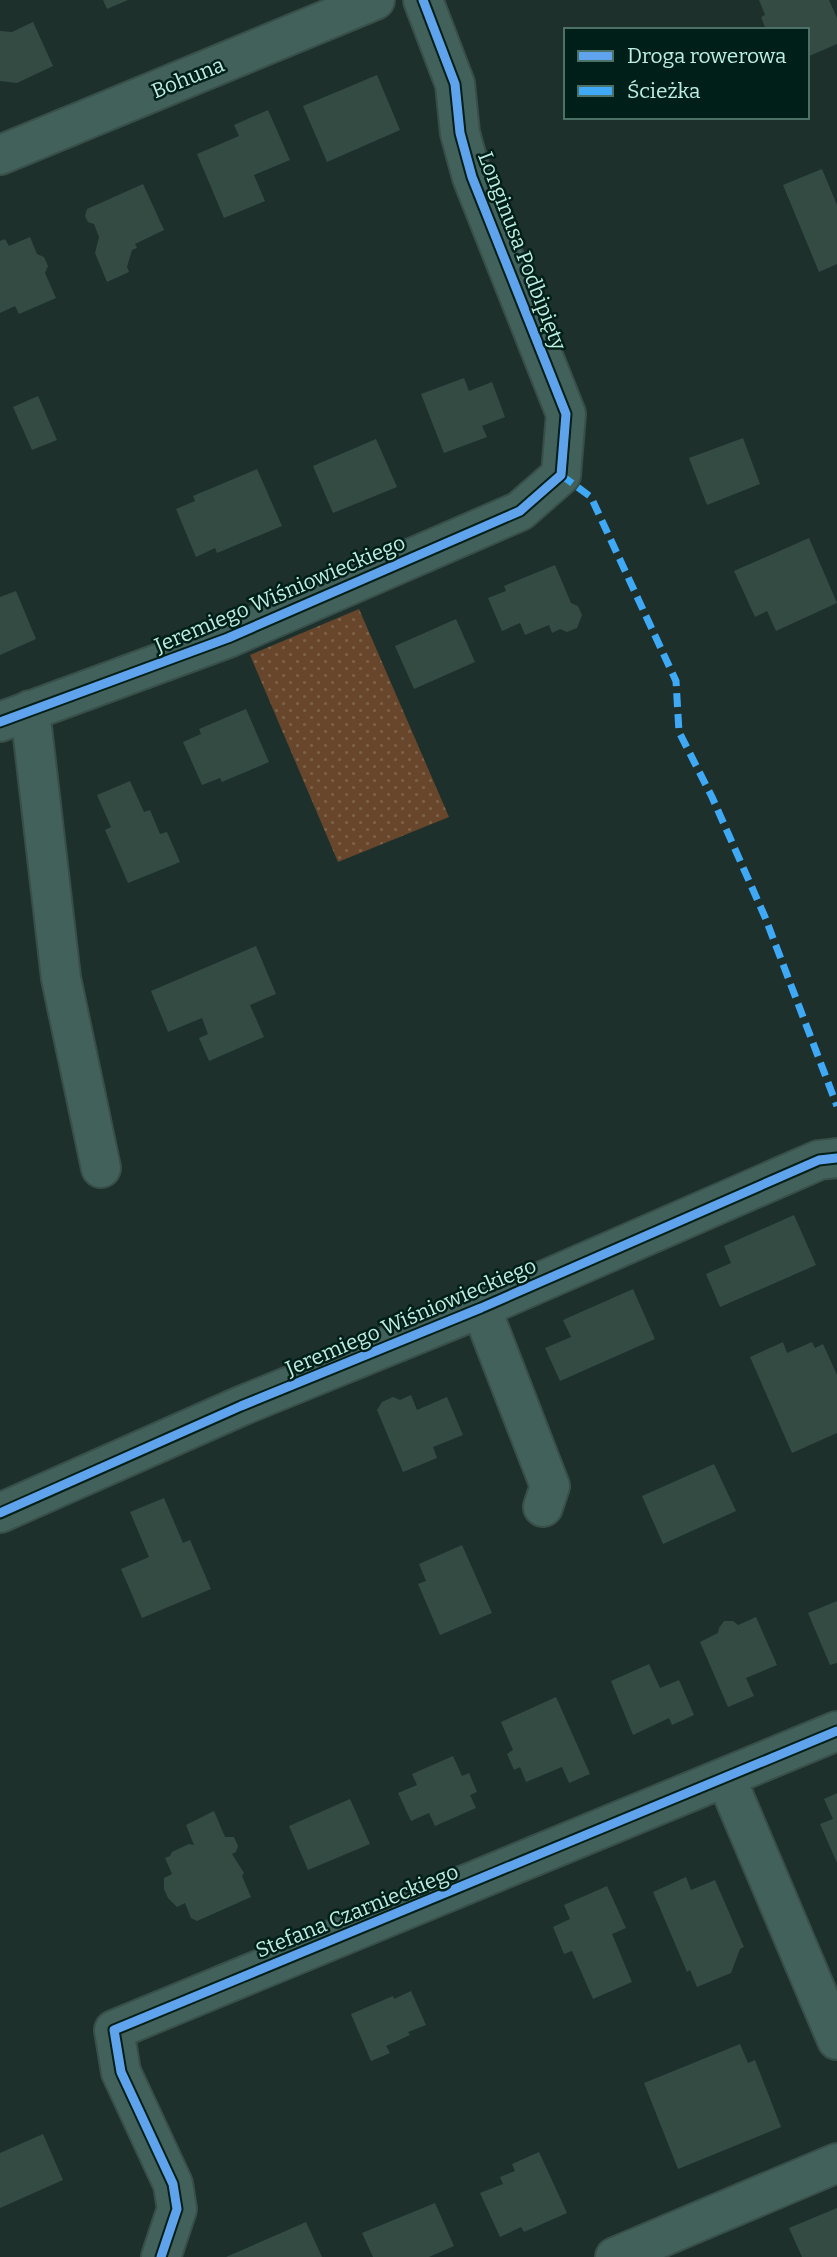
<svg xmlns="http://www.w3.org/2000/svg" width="837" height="2257" viewBox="0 0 837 2257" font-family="Bitter,serif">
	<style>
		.grass { fill: url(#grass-dots) }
		.building { fill: #344b43 }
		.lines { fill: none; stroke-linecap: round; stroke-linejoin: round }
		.minor-casing { stroke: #384e49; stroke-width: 42 }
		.minor { stroke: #42615a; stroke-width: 38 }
		.quiet { stroke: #3fa9f5; stroke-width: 7; stroke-dasharray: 14 7; stroke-linecap: butt }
		.cycleway-casing { stroke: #001f18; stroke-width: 13 }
		.cycleway { stroke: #60a3ed; stroke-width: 9 }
		.labels { text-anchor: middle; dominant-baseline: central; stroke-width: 5; stroke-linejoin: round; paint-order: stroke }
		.street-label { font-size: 21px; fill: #bdefe1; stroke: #001f18 }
	</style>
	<defs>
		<pattern id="grass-dots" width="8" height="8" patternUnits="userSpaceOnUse" patternTransform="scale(1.75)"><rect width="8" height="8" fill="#68462b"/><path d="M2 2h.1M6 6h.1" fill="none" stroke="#7c6149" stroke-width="1.8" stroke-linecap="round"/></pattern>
	</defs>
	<rect width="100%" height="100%" fill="#1d302c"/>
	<path class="grass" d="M359,609L449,817L338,862L250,655Z"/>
	<g class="building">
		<path d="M103,0H128L107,9Z"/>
		<path d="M759,0H829L837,18V44L807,57V30H766L761,17L765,15Z"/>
		<path d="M33,22L53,66L17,83L0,81V31L12,32Z"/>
		<path d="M377,75L400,130L327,162L303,106Z"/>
		<path d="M268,110L290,160L254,175L265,201L224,218L197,154L239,136L234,125Z"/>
		<path d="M822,169L837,205V264L819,272L783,185Z"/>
		<path d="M143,184L164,230L135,244L137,248L132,250L127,267L129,272L107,282L95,253L99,237L94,224L88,222L85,216L87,209Z"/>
		<path d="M30,237L37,254L44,257L48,266L45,273L56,298L19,314L15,306L0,313V241L5,239L9,246Z"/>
		<path d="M464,378L469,391L492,382L505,417L482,426L487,437L444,453L421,394Z"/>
		<path d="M38,396L57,440L32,450L13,407Z"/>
		<path d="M743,438L760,484L707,505L689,458Z"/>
		<path d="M376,439L397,487L333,513L313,466Z"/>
		<path d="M257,469L282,526L217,553L215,548L196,557L176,509L195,501L193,496Z"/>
		<path d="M809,538L837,603L776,631L767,611L755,617L734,571Z"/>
		<path d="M555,565L571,603L578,606L582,615L577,628L567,632L560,629L552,633L549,625L525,635L520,623L502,631L488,598L506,591L504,586Z"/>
		<path d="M16,591L36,639L0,655V597Z"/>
		<path d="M456,619L475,662L414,689L395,646Z"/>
		<path d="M246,709L269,762L222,782L220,778L202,785L183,742L201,734L199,729Z"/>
		<path d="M130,781L144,812L150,810L160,834L167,832L180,862L128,883L105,830L111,827L97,795Z"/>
		<path d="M256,946L276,994L250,1005L264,1037L209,1061L199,1038L208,1034L202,1018L168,1032L151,991Z"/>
		<path d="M794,1215L816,1265L720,1307L706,1274L731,1263L724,1246Z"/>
		<path d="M633,1289L655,1339L560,1381L545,1348L571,1337L563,1320Z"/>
		<path d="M783,1342L787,1353L812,1342L815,1348L823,1344L837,1375V1433L792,1453L750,1357Z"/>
		<path d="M411,1395L417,1410L447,1397L463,1435L433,1447L437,1458L403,1472L377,1410L382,1402L393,1397L400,1400Z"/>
		<path d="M714,1464L736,1511L663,1544L642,1496Z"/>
		<path d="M164,1498L183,1543L190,1540L211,1589L142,1618L121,1569L149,1557L130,1512Z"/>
		<path d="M462,1545L492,1613L440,1635L418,1584L426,1581L419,1564Z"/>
		<path d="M837,1601V1663L830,1665L808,1613Z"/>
		<path d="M756,1617L777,1665L746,1678L754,1696L728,1707L700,1642L718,1633L719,1628L724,1621H733L738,1625Z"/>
		<path d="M649,1664L660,1688L679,1680L694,1715L672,1725L669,1718L633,1735L611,1681Z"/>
		<path d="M556,1697L590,1774L569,1783L562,1767L526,1782L520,1767L514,1770L507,1754L513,1750L501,1722Z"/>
		<path d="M453,1756L462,1776L469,1773L477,1792L470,1795L476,1808L435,1826L429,1813L411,1821L398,1793L417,1785L412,1774Z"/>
		<path d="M837,1793V1863L820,1824L833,1819L824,1799Z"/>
		<path d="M350,1799L370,1844L308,1870L289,1826Z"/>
		<path d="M214,1811L225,1837H234L238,1846L236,1852L232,1854L244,1873L242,1876L251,1897L197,1921L191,1918L185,1903L177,1907L168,1898L164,1889V1878L172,1874L165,1858L170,1856L172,1852L189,1844L194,1845L186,1825Z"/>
		<path d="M686,1877L691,1890L715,1880L744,1947L740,1949L731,1973L697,1987L690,1970L687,1972L653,1892Z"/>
		<path d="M607,1886L626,1928L612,1934L632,1982L593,1999L572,1951L564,1954L553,1927L570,1919L564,1905Z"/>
		<path d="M411,1991L426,2025L408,2032L410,2035L386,2046L390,2053L371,2061L351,2014L393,1996L394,1999Z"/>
		<path d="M740,2044L748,2063L755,2060L781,2127L678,2169L644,2083Z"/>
		<path d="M43,2134L63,2180L0,2208V2153Z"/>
		<path d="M539,2152L567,2213L524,2232L521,2227L500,2237L480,2193L503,2184L500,2177L515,2171L512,2164Z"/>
		<path d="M435,2203L454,2246L429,2257H373L362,2233Z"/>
		<path d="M837,2208V2257H802L789,2228Z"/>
		<path d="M306,2222L322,2257H226Z"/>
	</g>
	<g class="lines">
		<g class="minor-casing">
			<g id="minor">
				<path d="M0,155L375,0"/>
				<path d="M30,710L61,978L101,1168"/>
				<path d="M0,722L228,638L520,511L561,475L566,414L472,177L460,133L455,84L423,0"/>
				<path d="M481,1308L550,1486L543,1507"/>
				<path d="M0,1513L241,1406L481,1308L819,1160L837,1158"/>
				<path d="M726,1778L837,2040"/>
				<path d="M161,2257L177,2209L173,2184L121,2072L114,2030L837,1731"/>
				<path d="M615,2257L837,2163"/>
			</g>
		</g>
		<use href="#minor" class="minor"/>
		<path class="quiet" d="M561,475L591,497L676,681L679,732L712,797L765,917L837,1106"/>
		<g class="cycleway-casing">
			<g id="cycleway">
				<path d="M0,722L228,638L520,511L561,475L566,414L472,177L460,133L455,84L423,0"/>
				<path d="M0,1513L241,1406L481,1308L819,1160L837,1158"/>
				<path d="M161,2257L177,2209L173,2184L121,2072L114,2030L837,1731"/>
			</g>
		</g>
		<use href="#cycleway" class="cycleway"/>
	</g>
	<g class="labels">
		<g class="street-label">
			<text transform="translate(188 78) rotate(-22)">Bohuna</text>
			<text transform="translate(522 251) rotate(69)">Longinusa Podbipięty</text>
			<text transform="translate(280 594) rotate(-23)">Jeremiego Wiśniowieckiego</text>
			<text transform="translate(411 1317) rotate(-23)">Jeremiego Wiśniowieckiego</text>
			<text transform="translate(357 1911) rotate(-22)">Stefana Czarnieckiego</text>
		</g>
	</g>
	<rect x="564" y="28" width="245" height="91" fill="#001f18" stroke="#4c7268" stroke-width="2"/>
	<rect x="578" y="51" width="35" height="10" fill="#60a3ed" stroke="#4c7268" stroke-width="2"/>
	<text x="627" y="63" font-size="21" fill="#bdefe1">Droga rowerowa</text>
	<rect x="578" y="86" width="35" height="10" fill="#3fa9f5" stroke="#4c7268" stroke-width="2"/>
	<text x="627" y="98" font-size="21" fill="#bdefe1">Ścieżka</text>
</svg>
